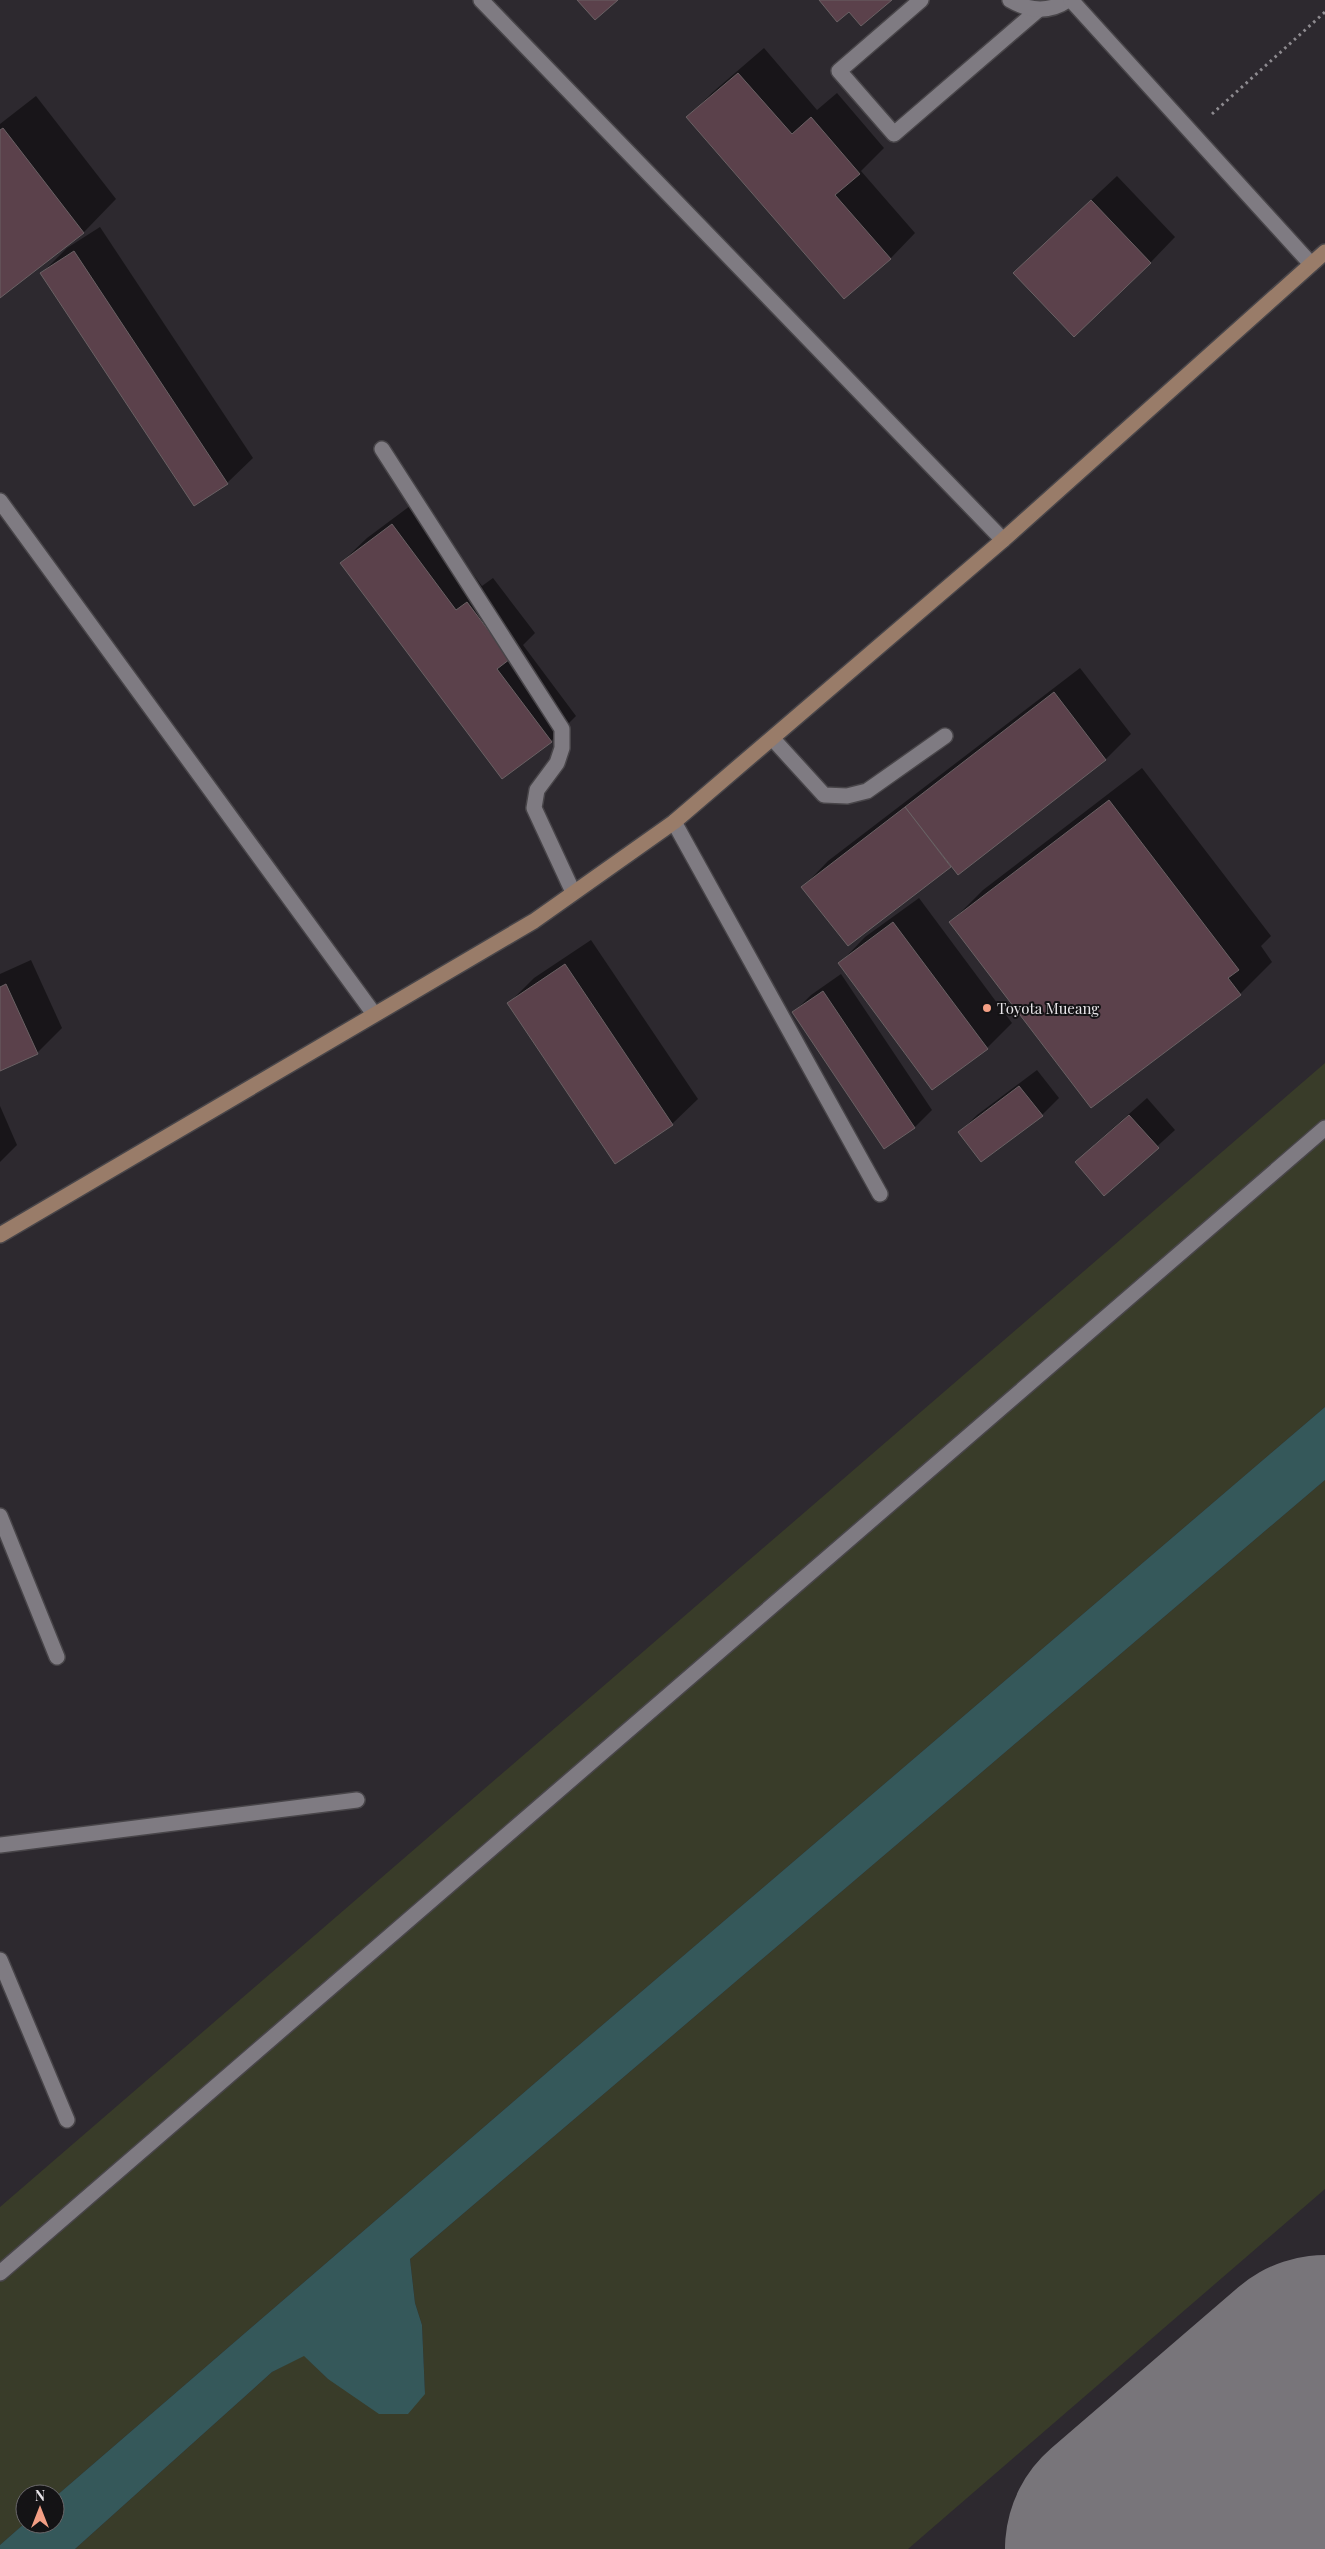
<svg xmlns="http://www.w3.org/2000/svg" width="1325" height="2549" viewBox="0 0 1325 2549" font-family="'Playfair Display',serif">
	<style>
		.green { fill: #393c29 }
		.water { fill: #35585a }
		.shadow { fill: #0007 }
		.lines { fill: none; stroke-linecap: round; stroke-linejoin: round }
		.runway { stroke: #78757a; stroke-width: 266 }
		.building { fill: #5b414b; stroke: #6a6164 }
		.service-casing { stroke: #484549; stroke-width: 18 }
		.secondary-casing { stroke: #484549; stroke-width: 18 }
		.path { stroke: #8e8b90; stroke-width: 3; stroke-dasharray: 2.5 4; stroke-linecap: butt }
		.service { stroke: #7f7b82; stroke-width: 15 }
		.secondary { stroke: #997c69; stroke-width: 15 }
		.poi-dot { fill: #f39f85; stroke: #141315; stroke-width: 2 }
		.labels { text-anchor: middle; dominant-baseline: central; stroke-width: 4; stroke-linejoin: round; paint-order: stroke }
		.poi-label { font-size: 15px; fill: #e8e5e9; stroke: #141315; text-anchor: start }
	</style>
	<rect width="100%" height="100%" fill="#2d292f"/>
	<g class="green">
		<path d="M1325,1063V1407L565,2057L55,2497V2494H25V2523L0,2545V2207Z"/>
		<path d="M1325,1480V2189L908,2549H75L272,2372L304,2355L328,2379L425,2394L422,2325L415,2303L410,2259Z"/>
	</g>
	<path class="water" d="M1325,1407V1480L410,2259L415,2303L422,2325L425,2394L408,2414H379L328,2379L304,2356L272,2372L75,2549H0V2545L25,2523L55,2524V2497L565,2057Z"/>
	<g class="shadow">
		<path d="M764,48L817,110L837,93L884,148L861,171L915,233L890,259L688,117L713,92Z"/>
		<path d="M36,96L116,199L84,232L0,296V124Z"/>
		<path d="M1117,176L1175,237L1150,263L1040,248Z"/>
		<path d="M100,227L253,458L227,483L42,273L67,248Z"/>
		<path d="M418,500L482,586L493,578L535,633L523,645L576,716L551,741L341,563L367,538Z"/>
		<path d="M1080,668L1131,734L1106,759L958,873L952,865L848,944L803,887L828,861Z"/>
		<path d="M1142,768L1271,936L1261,946L1272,962L1240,994L951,922L983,890Z"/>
		<path d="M919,898L1012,1023L987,1048L840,963L865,937Z"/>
		<path d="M591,940L698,1099L672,1124L615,1162L509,1003L534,978Z"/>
		<path d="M31,960L62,1028L37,1053L0,1070V974Z"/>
		<path d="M841,974L932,1110L915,1127L885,1147L794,1012L811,995Z"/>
		<path d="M1037,1070L1059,1098L1042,1115L960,1132L977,1115Z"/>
		<path d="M1147,1098L1175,1130L1105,1194L1094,1145Z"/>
		<path d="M0,1106L17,1145L0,1162Z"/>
	</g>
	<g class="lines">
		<path class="runway" d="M1138,2549L1325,2388"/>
	</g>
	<g class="building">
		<path d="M577,0H618L595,20Z"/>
		<path d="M819,0H892L861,26L849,12L837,22Z"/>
		<path d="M738,73L792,134L811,117L860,174L835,195L891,259L844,299L686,117Z"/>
		<path d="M3,128L84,233L0,298V130Z"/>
		<path d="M1091,200L1151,263L1074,337L1013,273Z"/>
		<path d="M74,251L228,484L194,506L40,273Z"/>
		<path d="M392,524L456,610L467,602L510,659L497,669L552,742L502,779L340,563Z"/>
		<path d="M1054,692L1106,760L958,875L905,807Z"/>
		<path d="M1109,800L1239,970L1228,978L1241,995L1091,1108L949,922Z"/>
		<path d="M905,807L951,867L848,946L801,887Z"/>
		<path d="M893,922L988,1049L932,1090L838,963Z"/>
		<path d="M565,964L673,1125L615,1164L507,1003Z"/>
		<path d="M6,984L38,1054L0,1071V987Z"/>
		<path d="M823,991L915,1128L884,1149L792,1012Z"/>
		<path d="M1019,1086L1043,1116L981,1162L958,1132Z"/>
		<path d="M1129,1115L1159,1148L1104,1196L1075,1162Z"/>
	</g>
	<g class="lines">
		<g class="service-casing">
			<g id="service">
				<path d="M481,0L1003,540"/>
				<path d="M921,0L839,71L894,134L1038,10"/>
				<path d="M1010,0C1029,11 1049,13 1068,0"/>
				<path d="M1071,0L1311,264"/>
				<path d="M382,449L562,729V748L557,763L537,790L534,808L573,892"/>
				<path d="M0,501L374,1014"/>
				<path d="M773,739L824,795L847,796L867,791L945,736"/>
				<path d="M674,822L880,1194"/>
				<path d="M0,1516L57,1657"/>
				<path d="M0,1845L357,1800"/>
				<path d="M0,1960L67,2120"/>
				<path d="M0,2273L1325,1128"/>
			</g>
		</g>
		<g class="secondary-casing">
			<path id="secondary" d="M0,1235L534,921L674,822L1003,540L1325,252"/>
		</g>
		<path class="path" d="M1212,114L1325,12"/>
		<use href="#service" class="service"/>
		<use href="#secondary" class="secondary"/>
	</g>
	<circle class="poi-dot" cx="987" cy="1008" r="5"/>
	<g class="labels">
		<g class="poi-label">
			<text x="997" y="1008">Toyota Mueang</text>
		</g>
	</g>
	<g transform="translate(40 2509)"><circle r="24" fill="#141315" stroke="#69676a"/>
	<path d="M0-4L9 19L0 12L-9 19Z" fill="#f39f85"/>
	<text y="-8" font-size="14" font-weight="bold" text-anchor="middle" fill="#e8e5e9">N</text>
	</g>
</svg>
